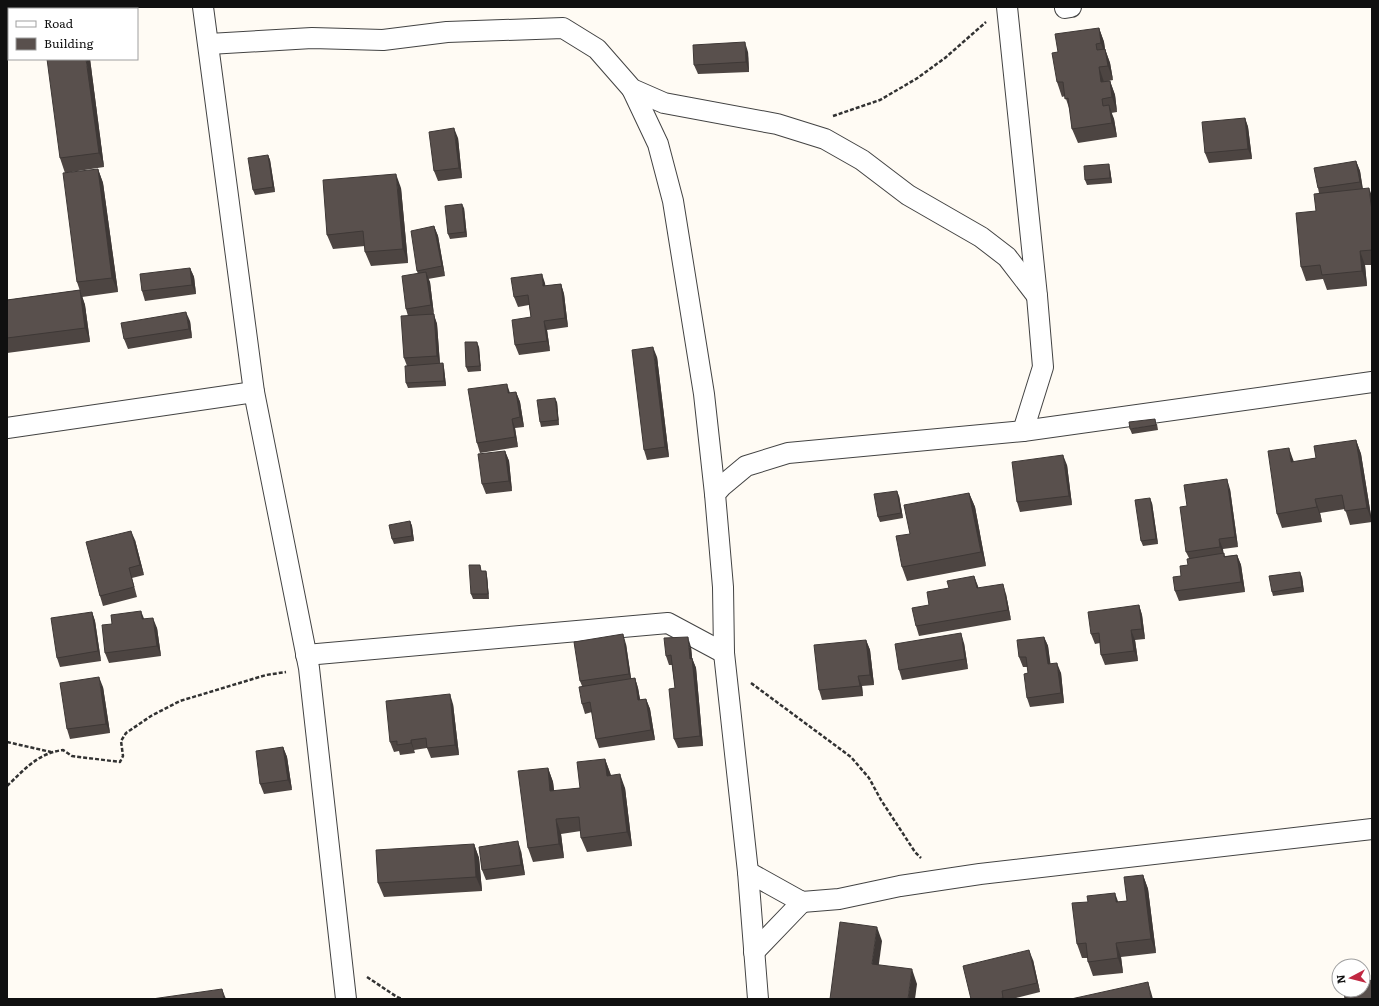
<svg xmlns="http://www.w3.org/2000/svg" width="1379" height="1006" viewBox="0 0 1379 1006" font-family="Literata,serif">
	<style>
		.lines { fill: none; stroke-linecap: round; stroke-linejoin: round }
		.street-casing { stroke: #434343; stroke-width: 22 }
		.path { stroke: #323232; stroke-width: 2.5; stroke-dasharray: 4 2; stroke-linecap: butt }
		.street { stroke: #fff; stroke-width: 20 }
		.wall { fill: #4d4542 }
		.shaded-wall { fill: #3e3836 }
		.building { fill: #59504d; stroke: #3e3836 }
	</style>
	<rect width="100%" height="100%" fill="#fffbf4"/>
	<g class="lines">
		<g class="street-casing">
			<g id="street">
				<path d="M203,7L254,392L309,668L346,999"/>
				<path d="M1007,7L1037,296L1043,367L1023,431"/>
				<path d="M1065,8L1071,7"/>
				<path d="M209,44L312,38L383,40L447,32L563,28L597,49L632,89L664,103L777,124L825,139L862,160L908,195L981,237L1007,257L1037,296"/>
				<path d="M632,89L658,144L673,201L704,394L715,494"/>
				<path d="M7,428L254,392"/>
				<path d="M306,655L668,623L724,653"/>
				<path d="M748,872L802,902L839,899L900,886L980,874L1372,829"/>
				<path d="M754,952L802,902"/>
				<path d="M758,999L748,872L724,653L723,587L715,494L722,486L746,466L788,453L1023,431L1372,382"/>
			</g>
		</g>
		<g class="path">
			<path d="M833,116L880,100L916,79L945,58L986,22"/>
			<path d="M751,683L851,757L869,778L881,800L915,852L921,858"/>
			<path d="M7,742L51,752"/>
			<path d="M7,786C24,770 38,753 63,750L72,756L120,762L123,756L121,741L126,733L151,716L180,701L266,675L286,672"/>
			<path d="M367,977L397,997L402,999"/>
		</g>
		<use href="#street" class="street"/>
	</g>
	<g class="wall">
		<path d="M1099,28L1104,42L1105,49L1110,63L1113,80L1104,82L1110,81L1115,95L1117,112L1111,113L1114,119L1117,137L1078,143L1072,129L1070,111L1065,96L1062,97L1057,82L1058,52Z"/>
		<path d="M748,52L749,72L698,74L694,65Z"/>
		<path d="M90,59L104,167L65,173L60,158Z"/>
		<path d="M1245,118L1248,127L1252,159L1209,163L1205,153Z"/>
		<path d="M458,138L462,178L438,181L434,171Z"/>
		<path d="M268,155L270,160L275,192L255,195L253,190Z"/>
		<path d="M1356,161L1360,171L1363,189L1372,196V265H1365L1367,286L1327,290L1323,279L1306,281L1301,267L1316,211L1319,193L1318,188Z"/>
		<path d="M98,169L103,183L118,292L82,297L77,282Z"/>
		<path d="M1110,169L1112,183L1087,185L1085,180Z"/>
		<path d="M401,188L408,263L371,266L365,252V246L333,249L327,235Z"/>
		<path d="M464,208L467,237L450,239L448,234Z"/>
		<path d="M434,226L438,236L445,276L428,279L430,282L434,315L437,324L440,364L443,363L444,368L446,386L408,388L406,383L407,366L404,358L408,316L406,309L418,274L417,271Z"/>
		<path d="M190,268L194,277L196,294L145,301L142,291Z"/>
		<path d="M545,283V286L561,284L564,294L568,327L547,330L550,351L519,355L515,345L531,317L529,305L518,307L514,297Z"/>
		<path d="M80,290L85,305L90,342L7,353V300Z"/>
		<path d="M190,321L192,338L128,349L124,339Z"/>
		<path d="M479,347L481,371L468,372L466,367Z"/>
		<path d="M657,357L669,457L647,460L644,450Z"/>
		<path d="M516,392L520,402L524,427L515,428L518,447L480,453L477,443L510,393Z"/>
		<path d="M557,402L559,425L541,427L540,422Z"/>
		<path d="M1157,424L1158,430L1132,434L1130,429Z"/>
		<path d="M1356,440L1361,454L1372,522L1350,525L1345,509L1320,513L1322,522L1282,528L1277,514L1294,462L1316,458Z"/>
		<path d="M505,451L509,461L512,491L486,494L482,484Z"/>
		<path d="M1067,465L1072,505L1020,512L1017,502Z"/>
		<path d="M1230,489L1238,547L1223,549V553H1224L1225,556L1237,555L1241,565L1245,592L1179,601L1175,591L1181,576L1188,565L1189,558L1186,552L1187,506Z"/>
		<path d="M969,493L975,507L986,566L907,581L902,567L910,534Z"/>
		<path d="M899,496L903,518L880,522L878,517Z"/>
		<path d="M1152,503L1158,544L1143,546L1141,541Z"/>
		<path d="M410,521L412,526L414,541L394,544L392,539Z"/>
		<path d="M135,540L144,575L132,578L137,597L103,606L100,596Z"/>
		<path d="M482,570V571H486L487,576L489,599H473L471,594Z"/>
		<path d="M974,576L978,588L1006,594L1011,620L919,636L916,626L929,605Z"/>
		<path d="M1302,577L1304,592L1273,596L1272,592Z"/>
		<path d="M1139,605L1142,615L1145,639L1135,640L1138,661L1105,665L1101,655L1100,643L1095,644L1091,634Z"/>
		<path d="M92,612L95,621L101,661L60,667L57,658Z"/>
		<path d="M144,619L157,628L161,656L109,663L105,653Z"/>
		<path d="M1044,637L1048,646L1050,664L1061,673L1064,703L1030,707L1027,698L1028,673V667H1023L1019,657Z"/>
		<path d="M866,640L870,650L874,685L862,686L863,696L822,700L819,690Z"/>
		<path d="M964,643L968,669L902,680L899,670Z"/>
		<path d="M626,644L631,679L635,678L638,688L640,700L646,699L650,709L655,740L599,748L596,739L592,712L585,714L582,704V686L580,681Z"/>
		<path d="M691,647L692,658L696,668L703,746L678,748L674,739L675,688L672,665H669L666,656Z"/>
		<path d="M103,687L110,733L70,739L67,729Z"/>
		<path d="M453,704L459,755L431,758L427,748L414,750L415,753L400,755L399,751L394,752L390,742Z"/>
		<path d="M283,747L287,757L292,790L264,794L260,784Z"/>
		<path d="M605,759L611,775L625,788L632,846L587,852L581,838V831L561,834L564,858L533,862L528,848L548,768L553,782L554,791L580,788Z"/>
		<path d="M474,844L479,858L482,891L384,897L378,883Z"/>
		<path d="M521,851L525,875L486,880L482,870Z"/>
		<path d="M1143,875L1148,889L1156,953L1121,957L1123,973L1093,976L1088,962V958H1082L1077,944L1118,902L1127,901Z"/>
		<path d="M1033,960L1040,992L1012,999H971Z"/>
	</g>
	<g class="shaded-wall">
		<path d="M1099,28L1104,42L1106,57L1101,43Z"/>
		<path d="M745,42L748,52L749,72L746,62Z"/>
		<path d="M1105,49L1110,63L1113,80L1108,66Z"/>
		<path d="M86,59H90L104,167L99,153Z"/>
		<path d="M1099,67L1104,82H1101Z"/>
		<path d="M1110,81L1115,95L1117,112L1112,97Z"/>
		<path d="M1109,105L1114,119L1117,137L1112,123Z"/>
		<path d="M1245,118L1248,127L1252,159L1248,149Z"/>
		<path d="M454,128L458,138L462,178L459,168Z"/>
		<path d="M268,155L270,160L275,192L273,187Z"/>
		<path d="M1356,161L1360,171L1363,192L1360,182Z"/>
		<path d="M1109,164L1110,169L1112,183L1110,178Z"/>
		<path d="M98,169L103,183L118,292L112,278Z"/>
		<path d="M396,174L401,188L408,263L403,249Z"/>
		<path d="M1369,188L1372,196V212Z"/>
		<path d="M462,204L464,208L467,237L465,232Z"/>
		<path d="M434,226L438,236L445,276L442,266Z"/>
		<path d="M1360,251L1365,265L1367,286L1362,271Z"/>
		<path d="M190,268L194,277L196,294L192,285Z"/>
		<path d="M426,272L430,282L434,315L437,324L440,365L437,356L434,314L431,305Z"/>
		<path d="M542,274L545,283L547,296L543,286Z"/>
		<path d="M561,284L564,294L568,327L565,318Z"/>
		<path d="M80,290L85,305L90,342L85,328Z"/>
		<path d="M186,312L190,321L192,338L189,329Z"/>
		<path d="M544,321L547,330L550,351L547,341Z"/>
		<path d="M477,342L479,347L481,371L480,366Z"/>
		<path d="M653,347L657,357L669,457L665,447Z"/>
		<path d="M443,363L444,368L446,386L444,381Z"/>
		<path d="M507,384L510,393H508Z"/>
		<path d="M516,392L520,402L524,427L520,417Z"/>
		<path d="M555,398L557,402L559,425L558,420Z"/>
		<path d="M512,419L515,428L518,447L515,437Z"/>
		<path d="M1356,440L1361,454L1372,522L1367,508Z"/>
		<path d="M1289,448L1294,462H1291Z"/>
		<path d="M505,451L509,461L512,491L509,481Z"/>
		<path d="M1063,455L1067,465L1072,505L1069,496Z"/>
		<path d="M1227,479L1230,489L1238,547L1235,537Z"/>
		<path d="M897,491L899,496L903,518L901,513Z"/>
		<path d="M969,493L975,507L986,566L981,552Z"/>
		<path d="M1150,498L1152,503L1158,544L1156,539Z"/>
		<path d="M1315,499L1320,513L1322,522L1317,507Z"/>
		<path d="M410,521L412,526L414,541L412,536Z"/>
		<path d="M131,531L135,540L144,575L140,565Z"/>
		<path d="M1219,539L1223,549L1224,556L1220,547Z"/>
		<path d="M1237,555L1241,565L1245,592L1241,582Z"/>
		<path d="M486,571L487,576L489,599L488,594Z"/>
		<path d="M1300,572L1302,577L1304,592L1302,587Z"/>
		<path d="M974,576L978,586L980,598L977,588Z"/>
		<path d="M1003,584L1006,594L1011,620L1008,610Z"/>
		<path d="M1139,605L1142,615L1145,639L1142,629Z"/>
		<path d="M141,611L145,621L142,619Z"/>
		<path d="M92,612L95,621L101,661L98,651Z"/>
		<path d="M153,618L157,628L161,656L157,646Z"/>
		<path d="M1131,630L1135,640L1138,661L1134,651Z"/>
		<path d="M961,633L964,643L968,669L965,659Z"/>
		<path d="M623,634L626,644L632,684L629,674Z"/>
		<path d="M688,637L691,647L693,667L692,658L696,668L703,746L700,736Z"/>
		<path d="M1044,637L1048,646L1052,674L1048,664Z"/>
		<path d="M866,640L870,650L874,685L870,675Z"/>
		<path d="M1057,663L1061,673L1064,703L1061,693Z"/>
		<path d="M858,676L862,686L863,696L860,686Z"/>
		<path d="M99,677L103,687L110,733L106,724Z"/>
		<path d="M635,678L638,688L642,710L638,700Z"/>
		<path d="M450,694L453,704L459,755L455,745Z"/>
		<path d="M646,699L650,709L655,740L651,730Z"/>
		<path d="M411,740L414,750L415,753L411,743Z"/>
		<path d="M283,747L287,757L292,790L288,780Z"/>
		<path d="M605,759L610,773L613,790L607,776Z"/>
		<path d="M548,768L553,782L556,806L550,791Z"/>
		<path d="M620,774L625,788L632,846L627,832Z"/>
		<path d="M556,819L561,834L564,858L559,844Z"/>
		<path d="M518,841L521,851L525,875L521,865Z"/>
		<path d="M474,844L479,858L482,891L476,877Z"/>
		<path d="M1143,875L1148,889L1156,953L1151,939Z"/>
		<path d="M1115,893L1120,907L1116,902Z"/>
		<path d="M877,927L882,941L877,978L872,964Z"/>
		<path d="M1116,943L1121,957L1123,973L1118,958Z"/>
		<path d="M1029,950L1033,960L1040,992L1037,983Z"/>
		<path d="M912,969L917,984L915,999H908Z"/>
		<path d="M1148,982L1151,992L1153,999H1151Z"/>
		<path d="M222,989L226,999H224Z"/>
	</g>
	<g class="building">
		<path d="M40,7H79L80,9H40Z"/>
		<path d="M1099,28L1101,43L1096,44L1097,50L1105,49L1108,66L1099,67L1101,82L1110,81L1112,97L1102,99L1103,106L1109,105L1112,123L1072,129L1068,98L1065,99L1063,82H1057L1052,53L1058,52L1055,34Z"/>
		<path d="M745,42L746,62L694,65L693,45Z"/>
		<path d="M47,59H86L99,153L60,158Z"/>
		<path d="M1245,118L1248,149L1205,153L1202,122Z"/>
		<path d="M454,128L459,168L434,171L429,132Z"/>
		<path d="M268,155L273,187L253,190L248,158Z"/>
		<path d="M1356,161L1360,182L1318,188L1314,168Z"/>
		<path d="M1109,164L1110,178L1085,180L1084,166Z"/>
		<path d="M98,169L112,278L77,282L63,173Z"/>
		<path d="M396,174L403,249L365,252L363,231L327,235L323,180Z"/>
		<path d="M1369,188L1372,211V250L1360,251L1362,271L1322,275L1320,265L1301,267L1296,213L1316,211L1314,194Z"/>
		<path d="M462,204L465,232L448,234L445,206Z"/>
		<path d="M434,226L442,266L417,271L411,231Z"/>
		<path d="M190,268L192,285L142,291L140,274Z"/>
		<path d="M426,272L431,305L406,309L402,276Z"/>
		<path d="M542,274L543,286L561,284L565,318L544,321L547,341L515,345L512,320L531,317L528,295L514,297L511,278Z"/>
		<path d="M80,290L85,328L7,338V300Z"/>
		<path d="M186,312L189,329L124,339L121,323Z"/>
		<path d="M434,314L437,356L404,358L401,316Z"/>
		<path d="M465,342H477L480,366L466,367Z"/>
		<path d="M653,347L665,447L644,450L632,350Z"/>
		<path d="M443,363L444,381L406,383L405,366Z"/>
		<path d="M507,384L508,393L516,392L520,417L512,419L515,437L477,443L468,389Z"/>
		<path d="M555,398L558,420L540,422L537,400Z"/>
		<path d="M1155,419L1156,425L1130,429L1129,422Z"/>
		<path d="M1356,440L1367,508L1345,511L1342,495L1315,499L1317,507L1277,514L1268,451L1289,448L1291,462L1316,458L1314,446Z"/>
		<path d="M505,451L509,481L482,484L478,454Z"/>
		<path d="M1063,455L1069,496L1017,502L1012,462Z"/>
		<path d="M1227,479L1235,537L1219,539L1220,547L1186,552L1180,507L1187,506L1184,485Z"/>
		<path d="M897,491L901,513L878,517L874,494Z"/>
		<path d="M969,493L981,552L902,567L896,536L910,534L904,505Z"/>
		<path d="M1150,498L1156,539L1141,541L1135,500Z"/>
		<path d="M410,521L412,536L392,539L389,525Z"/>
		<path d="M131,531L140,565L129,568L134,587L100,596L86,542Z"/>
		<path d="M1224,553V557L1237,555L1241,582L1175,591L1173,577L1181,576L1180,566L1188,565L1187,559Z"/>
		<path d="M469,565H480L481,571H486L488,594H471Z"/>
		<path d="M1300,572L1302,587L1272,592L1269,576Z"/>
		<path d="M974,576L977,588L1003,584L1008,610L916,626L912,608L929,605L927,592L949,588L947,581Z"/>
		<path d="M1139,605L1142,629L1131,630L1134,651L1101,655L1099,633L1091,634L1088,612Z"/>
		<path d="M141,611L142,619L153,618L157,646L105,653L102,625L112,624L111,615Z"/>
		<path d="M92,612L98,651L57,658L51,618Z"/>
		<path d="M961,633L965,659L899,670L895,644Z"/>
		<path d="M623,634L629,674L580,681L574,642Z"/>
		<path d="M688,637L690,659L692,658L700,736L674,739L669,689L675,688L671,655L666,656L664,638Z"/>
		<path d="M1044,637L1048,664L1057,663L1061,693L1027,698L1024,674L1028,673L1026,657H1019L1017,640Z"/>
		<path d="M866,640L870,675L858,676L860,686L819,690L814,645Z"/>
		<path d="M99,677L106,724L67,729L60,683Z"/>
		<path d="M635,678L638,700L646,699L651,730L596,739L590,702L582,704L579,687Z"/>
		<path d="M450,694L455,745L427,748L426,738L411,740V743L397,745V741L390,742L386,701Z"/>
		<path d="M283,747L288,780L260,784L256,751Z"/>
		<path d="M605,759L607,776L620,774L627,832L581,838L579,817L556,819L559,844L528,848L518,771L548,768L550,791L580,788L577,762Z"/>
		<path d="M518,841L521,865L482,870L479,847Z"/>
		<path d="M474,844L476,877L378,883L376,850Z"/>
		<path d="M1143,875L1151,939L1116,943L1118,958L1088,962L1086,943L1077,944L1072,903L1088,902L1087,896L1115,893L1116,902L1127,901L1124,877Z"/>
		<path d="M840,922L877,927L872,964L912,969L908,999H830Z"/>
		<path d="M1029,950L1037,983L1002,991L1003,998L997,999H971L963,966Z"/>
		<path d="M1372,980V999H1345L1344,990H1363V982Z"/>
		<path d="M1148,982L1151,999H1071Z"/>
		<path d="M222,989L224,999H152Z"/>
	</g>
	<rect width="1379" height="1006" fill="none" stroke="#101010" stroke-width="16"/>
	<rect x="8" y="8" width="130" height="52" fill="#ffffff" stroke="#9f9f9f"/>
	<rect x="16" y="21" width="20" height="6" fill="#ffffff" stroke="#9f9f9f"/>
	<text x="44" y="28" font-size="12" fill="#101010">Road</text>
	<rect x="16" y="38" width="20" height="12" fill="#59504d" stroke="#9f9f9f"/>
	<text x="44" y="48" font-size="12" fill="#101010">Building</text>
	<g transform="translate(1351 978) rotate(263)"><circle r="19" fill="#ffffff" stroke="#9f9f9f"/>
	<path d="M0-3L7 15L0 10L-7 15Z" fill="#c12842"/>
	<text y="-6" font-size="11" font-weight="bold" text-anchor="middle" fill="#101010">N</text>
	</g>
</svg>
